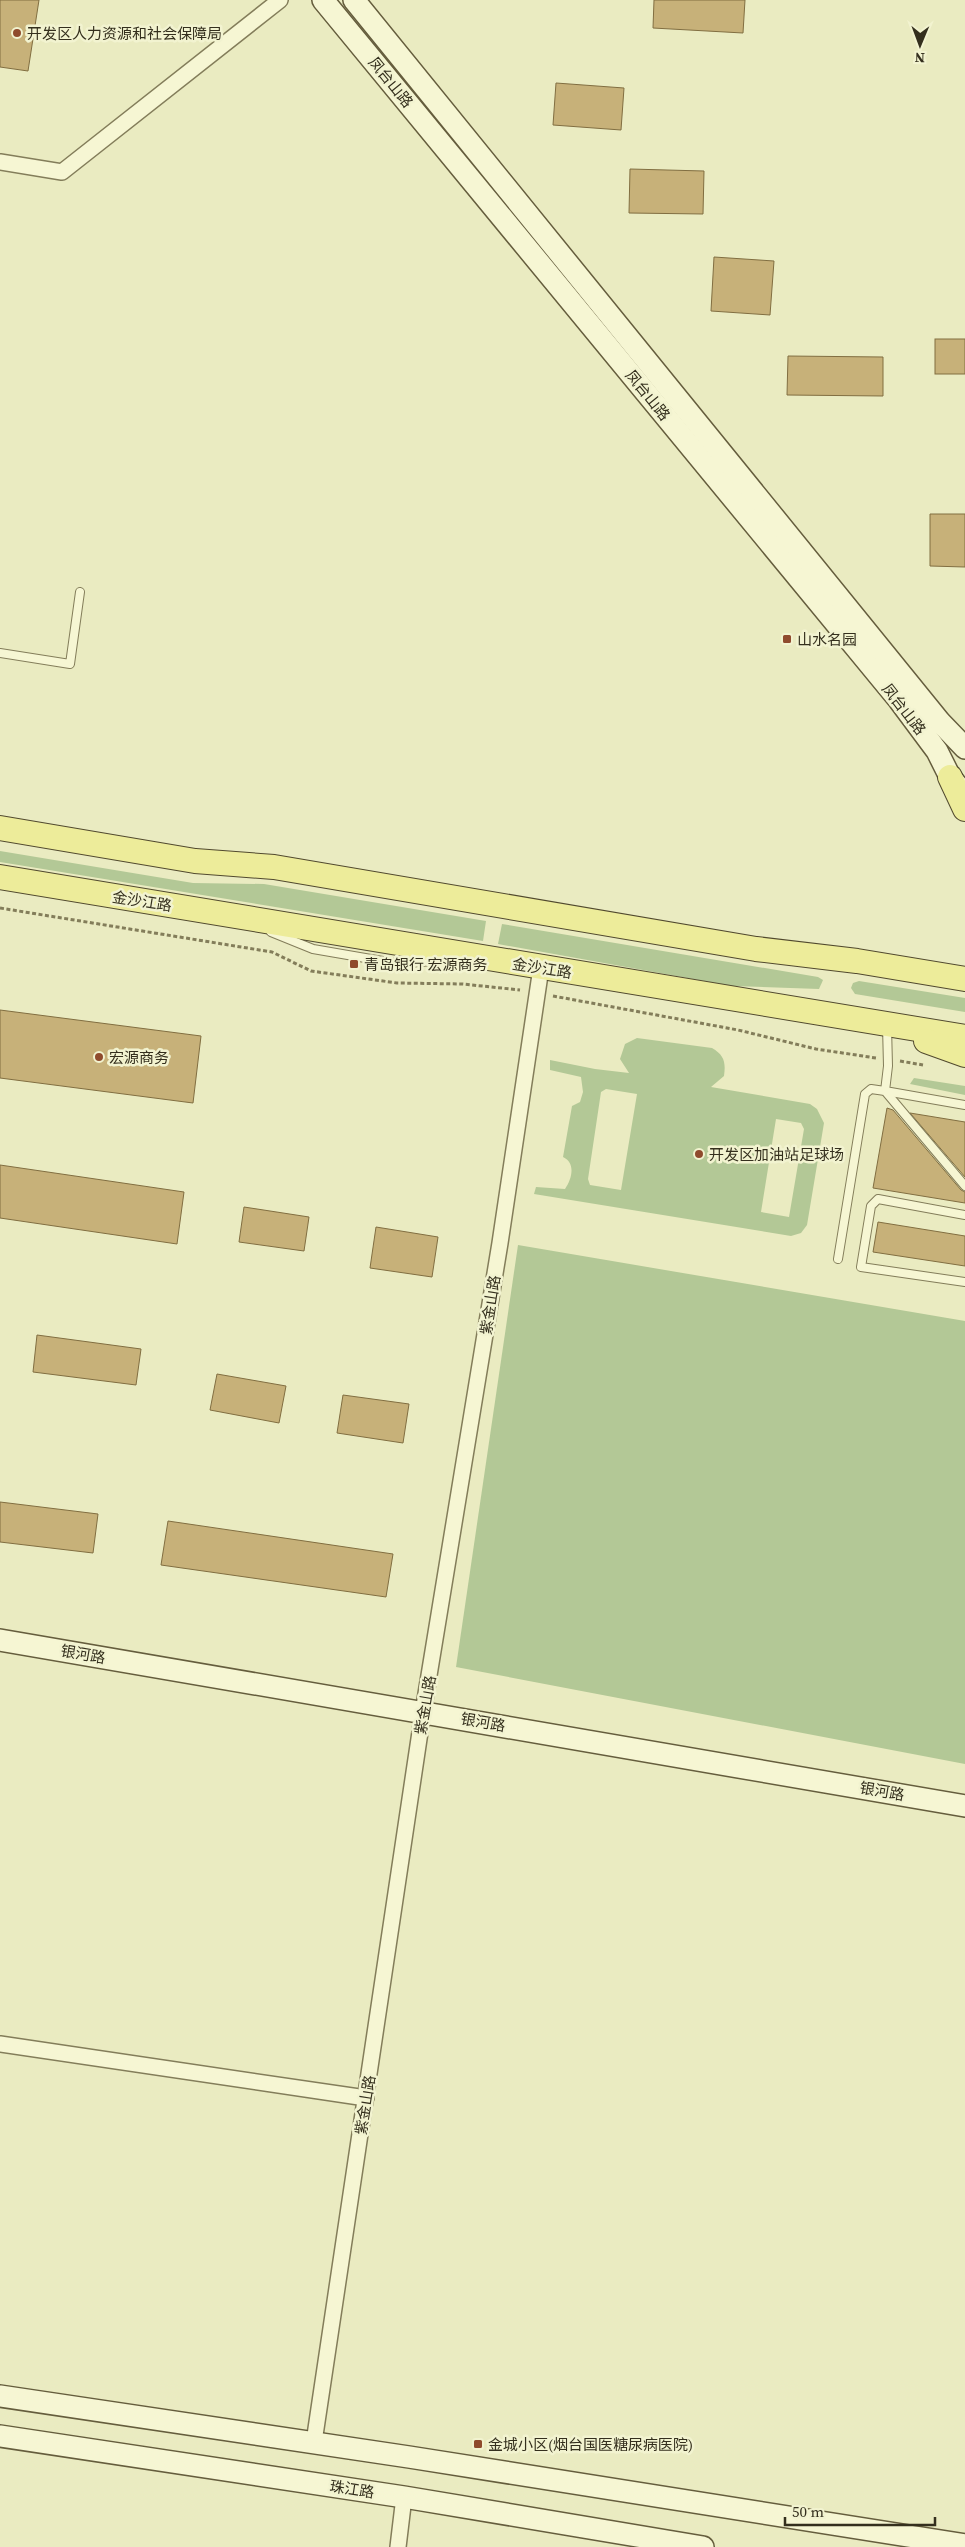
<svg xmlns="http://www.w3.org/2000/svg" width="965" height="2547" viewBox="0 0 965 2547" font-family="'Source Serif 4','Noto Sans SC',serif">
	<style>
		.green { fill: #b3c896; fill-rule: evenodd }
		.building { fill: #c7b179; stroke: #816e41 }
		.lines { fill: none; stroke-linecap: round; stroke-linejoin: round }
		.lane-casing { stroke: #837d5a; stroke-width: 10 }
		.street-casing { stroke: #837d5a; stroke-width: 18 }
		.secondary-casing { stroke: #655d3d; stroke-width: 24 }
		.primary-casing { stroke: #51492e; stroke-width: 26 }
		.path { stroke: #837d5a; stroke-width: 3; stroke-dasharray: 4 2.5; stroke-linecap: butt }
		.lane { stroke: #f6f6d3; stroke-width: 8 }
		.street { stroke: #f6f6d3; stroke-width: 15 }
		.secondary { stroke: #f6f6d3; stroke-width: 21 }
		.primary { stroke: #edec9a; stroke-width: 24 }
		.poi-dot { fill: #8f4b2d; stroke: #f2f3d0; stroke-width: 2 }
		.labels { text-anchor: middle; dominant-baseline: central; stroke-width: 5; stroke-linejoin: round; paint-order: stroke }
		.poi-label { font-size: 15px; fill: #342f1d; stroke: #f2f3d0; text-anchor: start }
		.street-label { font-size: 15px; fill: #342f1d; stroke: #f2f3d0 }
	</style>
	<rect width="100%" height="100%" fill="#eaebc1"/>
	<g class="green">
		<path d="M0,851L193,883L264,884L486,921L483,941L0,862Z"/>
		<path d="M502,924L818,977L823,980L819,989L732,986L498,944Z"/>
		<path d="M859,981L965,998V1012L855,994L851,988L853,983Z"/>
		<path d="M637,1038L712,1048C724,1055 726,1062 724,1076L711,1087L810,1104L817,1109L824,1123L807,1225L801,1233L791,1236L534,1194L536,1187L565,1189C572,1179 576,1163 563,1157L572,1106L580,1102L583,1092L581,1077L550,1070V1060L595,1069L629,1073L620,1059L625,1044ZM606,1089L637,1094L621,1190L590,1185L588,1179L601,1092ZM776,1119L801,1123L804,1129L789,1217L761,1212Z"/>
		<path d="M914,1078L965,1086V1095L910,1084Z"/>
		<path d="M518,1245L965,1321V1764L456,1667Z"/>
	</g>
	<g class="building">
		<path d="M0,0H39L28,71L0,67Z"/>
		<path d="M654,0H745L743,33L653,28Z"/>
		<path d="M556,83L624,88L621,130L553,125Z"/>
		<path d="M630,169L704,171L703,214L629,213Z"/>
		<path d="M714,257L774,261L770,315L711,311Z"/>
		<rect x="935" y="339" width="30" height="35"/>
		<path d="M788,356L883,357V396L787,395Z"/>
		<path d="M930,514H965V567L930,566Z"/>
		<path d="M0,1010L201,1036L193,1103L0,1078Z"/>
		<path d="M887,1108L893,1110L961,1190L965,1192V1203L873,1188Z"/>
		<path d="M910,1113L965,1122V1177Z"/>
		<path d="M0,1165L184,1192L177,1244L0,1218Z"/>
		<path d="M244,1207L309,1217L304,1251L239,1242Z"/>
		<path d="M878,1222L965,1236V1266L873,1252Z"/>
		<path d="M376,1227L438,1237L432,1277L370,1268Z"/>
		<path d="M37,1335L141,1349L136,1385L33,1372Z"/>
		<path d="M217,1374L286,1386L279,1423L210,1410Z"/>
		<path d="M343,1395L409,1404L403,1443L337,1433Z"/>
		<path d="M0,1502L98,1514L93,1553L0,1542Z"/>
		<path d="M168,1521L393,1554L386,1597L161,1565Z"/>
	</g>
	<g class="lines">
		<g class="lane-casing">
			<g id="lane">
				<path d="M0,653L70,664L80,592"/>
				<path d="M271,932L313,949L400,964L442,960"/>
				<path d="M887,1026L888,1066L885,1091L965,1105"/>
				<path d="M965,1215L878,1199L871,1206L861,1267L965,1282"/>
				<path d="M838,1259L865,1094L871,1089L885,1091L965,1186"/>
			</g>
		</g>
		<g class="street-casing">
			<g id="street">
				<path d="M0,162L62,172L280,0"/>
				<path d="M0,2044L366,2098"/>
				<path d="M314,2442L423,1712L500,1243L541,968"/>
				<path d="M398,2547L404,2497"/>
			</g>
		</g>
		<g class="secondary-casing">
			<g id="secondary">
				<path d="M323,0L899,700L937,751L950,777L960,789"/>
				<path d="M354,0L940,722L965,748"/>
				<path d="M0,1640L965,1806"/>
				<path d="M0,2396L409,2457L965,2545"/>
				<path d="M0,2436L404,2497L703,2547"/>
			</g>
		</g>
		<g class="primary-casing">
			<g id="primary">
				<path d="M950,777L965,809"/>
				<path d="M0,828L195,861L274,867L756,949L857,961L965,979"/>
				<path d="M0,877L965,1037"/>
				<path d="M926,1041L965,1055"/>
			</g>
		</g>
		<g class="path">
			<path d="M0,908L272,952L311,971L397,983L463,984L520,990"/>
			<path d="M553,996L738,1030L816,1049L876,1058"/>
			<path d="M900,1061L923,1065"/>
		</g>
		<use href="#lane" class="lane"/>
		<use href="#street" class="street"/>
		<use href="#secondary" class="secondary"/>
		<use href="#primary" class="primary"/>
	</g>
	<g class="poi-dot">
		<circle cx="17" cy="33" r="5"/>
		<rect x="782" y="634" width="10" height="10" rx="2.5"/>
		<rect x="349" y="959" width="10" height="10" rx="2.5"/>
		<circle cx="99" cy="1057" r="5"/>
		<circle cx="699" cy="1154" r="5"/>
		<rect x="473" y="2439" width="10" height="10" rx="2.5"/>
	</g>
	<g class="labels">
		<g class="poi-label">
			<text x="27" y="33">开发区人力资源和社会保障局</text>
			<text x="797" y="639">山水名园</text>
			<text x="364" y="964">青岛银行 宏源商务</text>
			<text x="109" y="1057">宏源商务</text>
			<text x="709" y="1154">开发区加油站足球场</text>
			<text x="488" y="2444">金城小区(烟台国医糖尿病医院)</text>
		</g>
		<g class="street-label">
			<text transform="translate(391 82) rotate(51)">凤台山路</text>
			<text transform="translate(648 395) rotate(51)">凤台山路</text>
			<text transform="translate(904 709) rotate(52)">凤台山路</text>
			<text transform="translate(142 901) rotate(9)">金沙江路</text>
			<text transform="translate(542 968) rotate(9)">金沙江路</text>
			<text transform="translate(490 1305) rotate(-81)">紫金山路</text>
			<text transform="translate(83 1654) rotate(10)">银河路</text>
			<text transform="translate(425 1705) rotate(-80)">紫金山路</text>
			<text transform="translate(483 1722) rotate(10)">银河路</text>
			<text transform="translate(882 1791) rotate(10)">银河路</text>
			<text transform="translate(365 2105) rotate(-81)">紫金山路</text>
			<text transform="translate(352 2489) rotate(9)">珠江路</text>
		</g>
	</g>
	<g transform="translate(920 45) rotate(181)" stroke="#f2f3d0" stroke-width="4" paint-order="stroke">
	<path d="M0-4L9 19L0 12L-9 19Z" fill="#342f1d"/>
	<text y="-8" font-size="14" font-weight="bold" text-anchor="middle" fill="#342f1d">N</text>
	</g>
	<path d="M785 2517v8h150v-8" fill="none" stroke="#342f1d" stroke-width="2.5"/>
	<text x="792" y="2517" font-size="15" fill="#342f1d" stroke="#f2f3d0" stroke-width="4" paint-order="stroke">50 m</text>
</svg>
